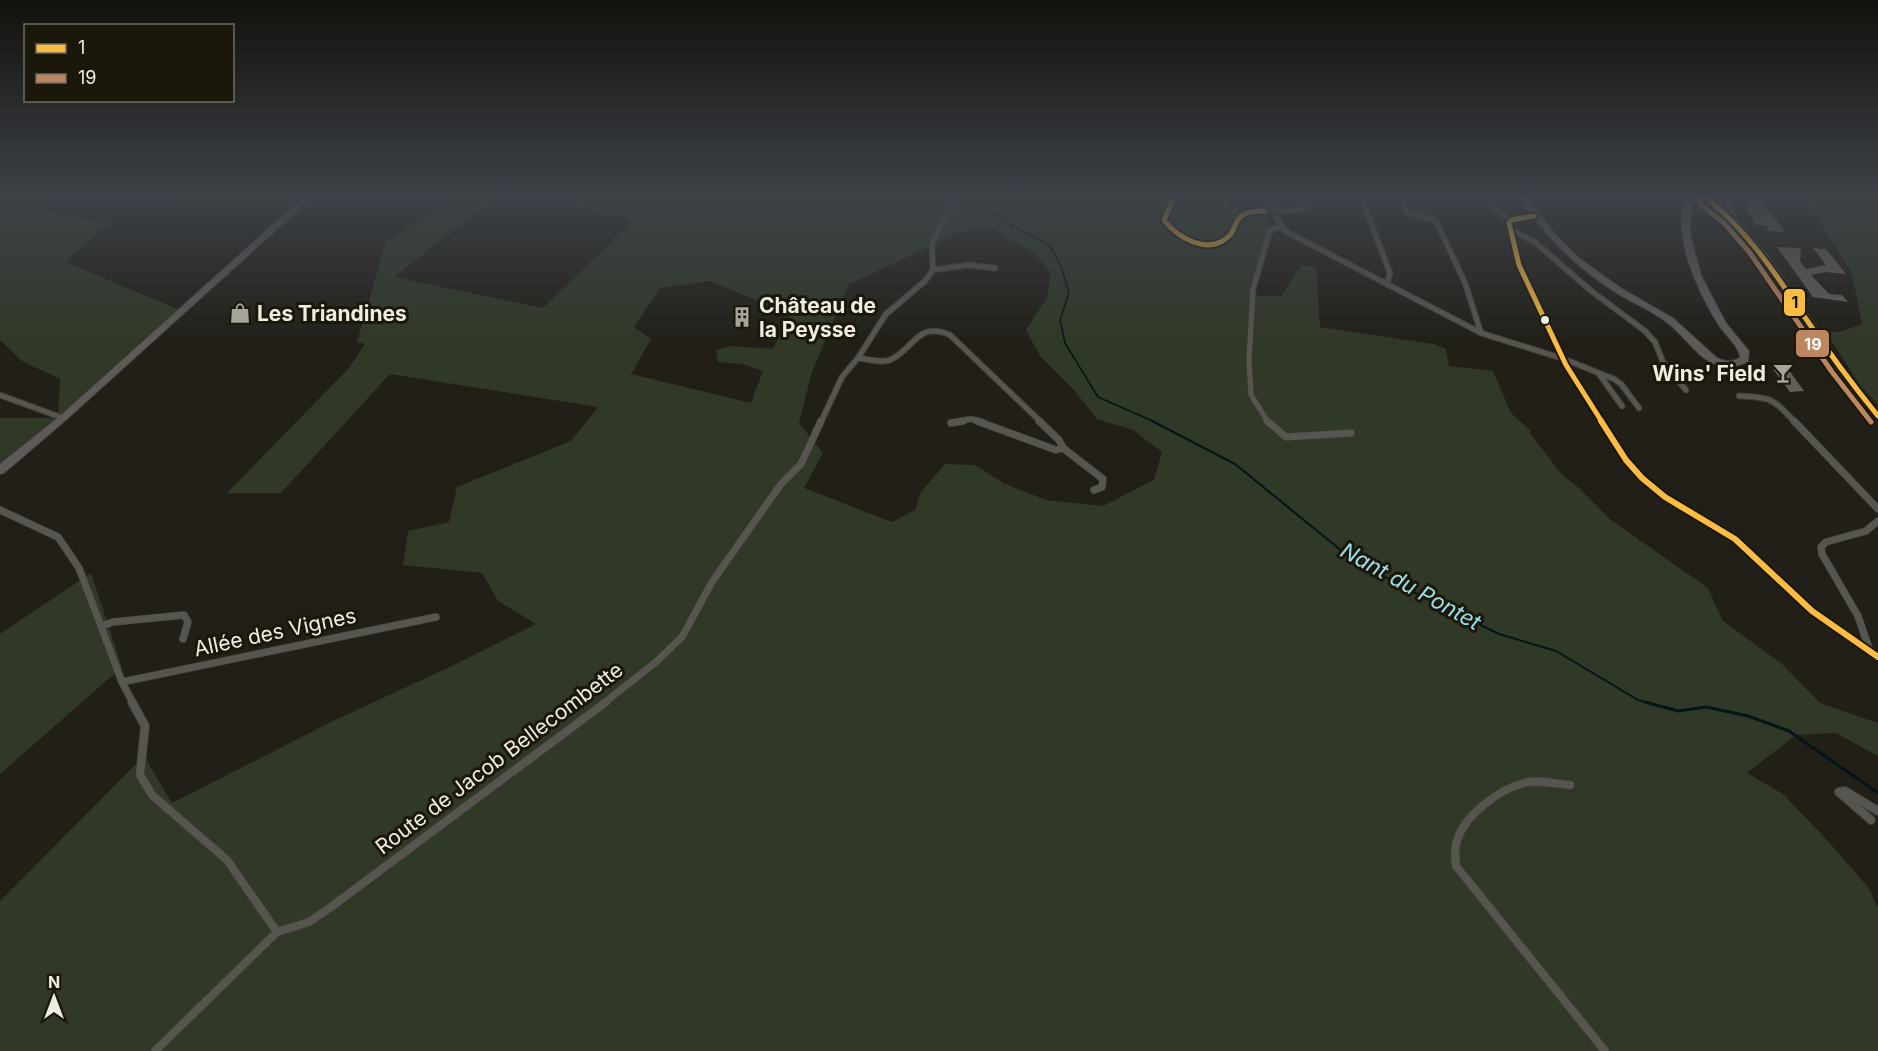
<svg xmlns="http://www.w3.org/2000/svg" width="1878" height="1051" viewBox="0 0 1878 1051" font-family="Inter,sans-serif">
	<style>
		.green { fill: #303828; fill-rule: evenodd }
		.lines { fill: none; stroke-linecap: round; stroke-linejoin: round }
		.stream-far2 { stroke: #031517; stroke-width: 1.5 }
		.stream-far1 { stroke: #031517; stroke-width: 2 }
		.stream { stroke: #031517; stroke-width: 3 }
		.building { fill: #605e58 }
		.street-far2-casing { stroke: #3b3a34; stroke-width: 7 }
		.street-far1-casing { stroke: #3b3a34; stroke-width: 8 }
		.street-casing { stroke: #3b3a34; stroke-width: 10 }
		.secondary-casing { stroke: #3b3a34; stroke-width: 2 }
		.street-far2 { stroke: #57554f; stroke-width: 5 }
		.street-far1 { stroke: #57554f; stroke-width: 7 }
		.street { stroke: #57554f; stroke-width: 8 }
		.secondary { fill: #5f5a59; fill-rule: evenodd }
		.bus-1-far1-casing { stroke: #1b170b; stroke-width: 9 }
		.bus-1-casing { stroke: #1b170b; stroke-width: 10 }
		.bus-2-casing { stroke: #1b170b; stroke-width: 9 }
		.bus-1-far1 { stroke: #fbbc43; stroke-width: 5 }
		.bus-1 { stroke: #fbbc43; stroke-width: 6 }
		.bus-2 { stroke: #bb8660; stroke-width: 5 }
		.bus-dot { fill: #efece3; stroke: #1b170b; stroke-width: 2 }
		.labels { text-anchor: middle; dominant-baseline: central; stroke-width: 6; stroke-linejoin: round; paint-order: stroke }
		.poi-label { font-size: 21px; font-weight: bold; fill: #efece3; stroke: #1b170b; text-anchor: start }
		.street-label { font-size: 21px; fill: #efece3; stroke: #1b170b }
		.water-label { font-size: 22px; font-style: italic; fill: #99e1eb; stroke: #1b170b }
		.line-badge { stroke: #1b170b; stroke-width: 2 }
		.badge-label { font-size: 16px; text-anchor: middle; font-weight: bold; fill: #fff }
		.pale-badge-label { font-size: 16px; text-anchor: middle; font-weight: bold; fill: #111 }
	</style>
	<rect width="100%" height="100%" fill="#211f18"/>
	<g class="green">
		<path d="M0,194H47L29,210L109,223L65,262L182,311L0,467V418H58L60,379L22,361L0,340Z"/>
		<path d="M463,194H499L394,277L543,308L630,224L627,218L621,216L610,217L551,194H1217L1234,208L1258,212L1269,220L1250,296H1281L1302,265L1316,267L1320,327L1434,344L1446,349L1449,366L1493,371L1511,413L1531,431L1529,432L1563,476L1578,487L1611,520L1708,588L1722,620L1783,665L1820,703L1878,723V756L1836,733L1796,735L1747,773L1783,794L1828,841L1868,887L1878,908V1051H0V901L144,756L172,803L337,719L454,665L536,624L498,601L482,573L403,565L408,531L449,522L457,487L571,441L598,407L390,374L281,493H227L349,368L365,344L357,342L386,241ZM996,228L1004,238L1034,252L1050,273L1048,296L1026,330L1040,356L1074,390L1097,419L1133,430L1162,452L1154,480L1103,506L1046,500L1003,483L975,465L945,464L920,493L915,510L892,522L804,488L823,453L799,423L812,372L849,284L962,232ZM710,281L770,306L792,311L773,349L730,346L716,350L718,362L742,364L763,371L751,403L631,374L651,339L634,327L660,288Z"/>
		<path d="M1800,194H1878V405L1858,382L1825,331L1839,332L1862,324L1852,274L1808,202Z"/>
		<path d="M91,573L122,667L0,774V634Z"/>
	</g>
	<g class="lines">
		<g class="stream-far2">
			<path d="M710,194H722"/>
			<path d="M972,194L991,214L1050,246L1061,266L1069,293L1060,320L1065,343L1098,397L1155,422"/>
		</g>
		<path class="stream-far1" d="M1152,421L1235,464L1348,556L1405,588L1499,634L1556,651L1638,700L1650,703"/>
		<path class="stream" d="M1645,702L1678,711L1706,707L1748,716L1789,731L1878,793"/>
	</g>
	<g class="building">
		<path d="M1747,200L1762,201L1785,232L1769,231L1767,226L1755,224L1746,206H1750Z"/>
		<path d="M1777,247L1801,248L1800,261L1806,269L1826,265L1813,248L1826,249L1846,274L1825,272L1811,275L1829,294L1842,295L1848,302L1813,297Z"/>
		<path d="M1776,366H1786L1804,391L1790,392L1773,369H1778Z"/>
	</g>
	<g class="lines">
		<g class="street-far2-casing">
			<g id="street-far2">
				<path d="M174,194H288"/>
				<path d="M1274,194V206"/>
				<path d="M1360,194L1390,273L1387,284"/>
				<path d="M1400,194L1407,212L1436,221L1465,283L1481,333"/>
				<path d="M1488,194L1495,210L1511,220"/>
				<path d="M1683,194L1690,199"/>
				<path d="M1534,216L1511,220L1509,223L1519,265L1566,365L1602,422"/>
				<path d="M1276,217L1285,231L1481,333L1564,359L1614,379L1621,384L1639,408"/>
				<path d="M1511,230L1535,242L1590,290L1645,331L1655,342L1663,362L1686,390"/>
				<path d="M933,270L968,265L995,268"/>
				<path d="M858,358C868,359 883,364 892,359C915,347 918,321 950,335L1041,422"/>
				<path d="M1599,374L1622,406"/>
				<path d="M0,395L63,418"/>
				<path d="M1739,396C1772,397 1773,399 1795,422"/>
				<path d="M821,422L842,377L858,358L886,314L925,281L933,270L932,244L939,228L956,203L957,200L952,194"/>
				<path d="M955,422L971,419L983,422"/>
				<path d="M1268,422L1251,395L1249,360L1253,289L1270,230L1280,227"/>
			</g>
		</g>
		<g class="street-far1-casing">
			<g id="street-far1">
				<path d="M977,421L1056,450L1063,448L1059,440L1039,421"/>
				<path d="M1267,421L1286,437L1351,433"/>
				<path d="M1601,421L1626,460L1642,478L1665,497L1735,539L1812,611L1878,657"/>
				<path d="M1794,421L1878,509"/>
				<path d="M951,423L963,421"/>
				<path d="M1063,448L1103,479L1102,487L1094,490"/>
				<path d="M0,510L58,537L79,568L122,682L133,703"/>
				<path d="M102,626L113,622L184,615L188,622L183,639"/>
				<path d="M1871,654L1858,616L1822,554L1821,547L1826,542L1866,531L1878,521"/>
				<path d="M122,682L436,617"/>
				<path d="M604,703L656,662L682,637L712,582L781,484L801,464L821,421"/>
			</g>
		</g>
		<g class="street-casing">
			<g id="street">
				<path d="M132,702L145,726L140,775L152,795L227,860L277,932"/>
				<path d="M1570,785C1555,784 1539,779 1524,783C1500,789 1466,814 1458,838C1454,847 1455,857 1456,866L1605,1051"/>
				<path d="M1839,792L1845,791L1878,811"/>
				<path d="M1839,792L1871,820"/>
				<path d="M155,1051L277,932L309,922L331,907L606,702"/>
			</g>
		</g>
		<g class="secondary-casing">
			<g id="secondary">
				<path d="M307,194H316L66,420L4,473L0,474V464L60,416Z"/>
				<path d="M1171,194H1179L1168,220C1179,237 1208,250 1226,235C1231,230 1233,221 1237,214L1253,209H1261L1263,205C1271,203 1279,203 1285,209L1303,206L1308,194H1316L1309,210L1283,214L1271,208L1267,213C1260,214 1251,212 1244,217C1239,221 1238,232 1233,237C1212,259 1173,241 1160,220Z"/>
				<path d="M1517,194H1525L1555,234L1579,258L1621,288L1673,318L1717,358C1726,362 1731,362 1740,358C1739,345 1725,336 1718,324C1698,292 1673,238 1684,200L1700,194H1710L1711,198L1726,210V201L1721,194H1729L1734,201L1733,206L1736,218L1768,256L1842,364L1878,410V419L1875,418L1861,402L1836,369L1754,249L1727,218L1704,198L1691,203L1690,233L1701,275L1726,323L1749,351L1748,362C1706,380 1694,342 1665,321C1650,310 1633,303 1618,294C1576,268 1544,235 1517,194Z"/>
			</g>
		</g>
		<use href="#street-far2" class="street-far2"/>
		<use href="#street-far1" class="street-far1"/>
		<use href="#street" class="street"/>
		<use href="#secondary" class="secondary"/>
		<g class="bus-1-far1-casing">
			<g id="bus-1-far1">
				<path d="M1175,194L1164,220C1178,238 1209,256 1229,236C1235,230 1235,221 1241,216C1248,211 1256,211 1264,211"/>
				<path d="M1706,194L1708,199C1748,232 1775,273 1804,316C1827,350 1852,384 1878,416"/>
				<path d="M1534,216L1511,220L1509,223L1519,265L1566,365L1602,422"/>
			</g>
		</g>
		<g class="bus-1-casing">
			<path id="bus-1" d="M1601,421L1626,460L1642,478L1665,497L1735,539L1812,611L1878,657"/>
		</g>
		<g class="bus-2-casing">
			<path id="bus-2" d="M1698,197L1701,205L1724,223L1750,253L1832,372L1871,422"/>
		</g>
		<use href="#bus-1-far1" class="bus-1-far1"/>
		<use href="#bus-1" class="bus-1"/>
		<use href="#bus-2" class="bus-2"/>
	</g>
	<linearGradient id="sky" x2="0" y2="1"><stop stop-color="#12110d"/><stop offset="0.57" stop-color="#3d4248"/><stop offset="1" stop-color="#3d4248" stop-opacity="0"/></linearGradient>
	<rect width="1878" height="342" fill="url(#sky)"/>
	<defs>
		<g id="shop-bare" transform="scale(1.62)"><path d="M-5-2.5h2.3a2.7 3.5 0 0 1 5.4 0H5L5.5 6h-11ZM-1.5-2.5h3a1.5 2.3 0 0 0-3 0Z" fill="#a7a49c" stroke="#1b170b" stroke-width="2.5" paint-order="stroke"/></g>
		<g id="building-bare" transform="scale(1.62)"><path d="M-4-6H4V6H1V3H-1V6H-4ZM-2.5-4.3h1.7v1.8h-1.7ZM.8-4.3h1.7v1.8H.8ZM-2.5-1h1.7V.8h-1.7ZM.8-1h1.7V.8H.8Z" fill="#a7a49c" stroke="#1b170b" stroke-width="2.5" paint-order="stroke"/></g>
		<g id="bar-bare" transform="scale(1.62)"><path d="M-6-5H6L.8 .8V4.5H3.5V6h-7V4.5H-.8V.8Z" fill="#a7a49c" stroke="#1b170b" stroke-width="2.5" paint-order="stroke"/></g>
	</defs>
	<g fill-rule="evenodd">
		<use href="#shop-bare" x="240" y="313"/>
		<use href="#building-bare" x="742" y="317"/>
		<use href="#bar-bare" x="1783" y="373"/>
	</g>
	<circle class="bus-dot" cx="1545" cy="320" r="5"/>
	<g class="labels">
		<g class="poi-label">
			<text x="759" y="305">Château de<tspan x="759" dy="24">la Peysse</tspan></text>
			<text x="257" y="313">Les Triandines</text>
			<text x="1766" y="373" text-anchor="end">Wins' Field</text>
		</g>
		<g class="street-label">
			<text transform="translate(275 632) rotate(-12)">Allée des Vignes</text>
			<text transform="translate(499 758) rotate(-37)">Route de Jacob Bellecombette</text>
		</g>
		<g class="water-label">
			<text transform="translate(1411 586) rotate(29)">Nant du Pontet</text>
		</g>
	</g>
	<g class="line-badge">
		<rect x="1783" y="288" width="23" height="29" rx="6" fill="#fbbc43"/>
		<rect x="1795" y="329" width="35" height="29" rx="6" fill="#bb8660"/>
	</g>
	<g class="badge-label">
		<text x="1813" y="350">19</text>
	</g>
	<g class="pale-badge-label">
		<text x="1795" y="308">1</text>
	</g>
	<rect x="24" y="24" width="210" height="78" fill="#1b170b" stroke="#706c61" stroke-width="1.5"/>
	<rect x="36" y="44" width="30" height="9" fill="#fbbc43" stroke="#706c61" stroke-width="1.5"/>
	<text x="78" y="54" font-size="18" fill="#efece3">1</text>
	<rect x="36" y="74" width="30" height="9" fill="#bb8660" stroke="#706c61" stroke-width="1.5"/>
	<text x="78" y="84" font-size="18" fill="#efece3">19</text>
	<g transform="translate(54 997)" stroke="#1b170b" stroke-width="4.5" paint-order="stroke">
	<path d="M0-4.5L10 22L0 15L-10 22Z" fill="#efece3"/>
	<text y="-9" font-size="16" font-weight="bold" text-anchor="middle" fill="#efece3">N</text>
	</g>
</svg>
